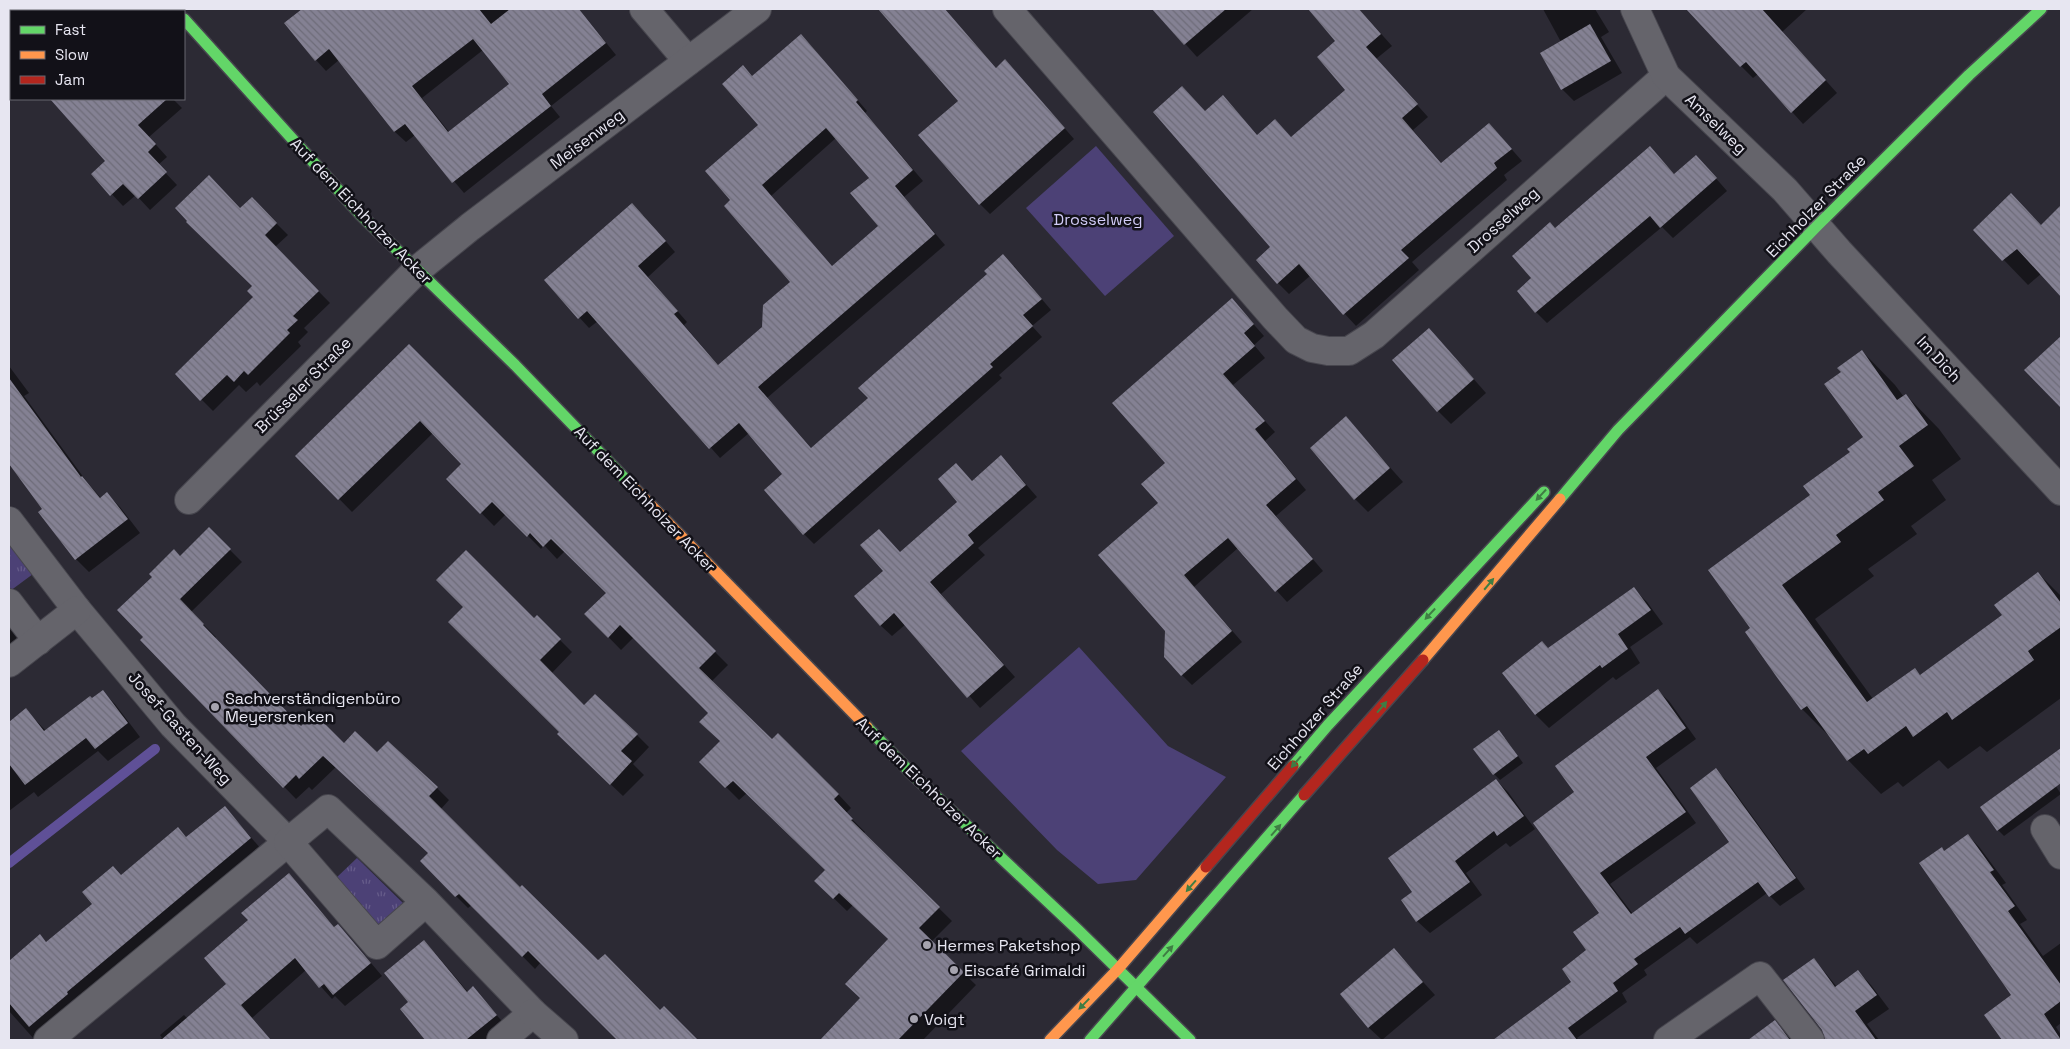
<svg xmlns="http://www.w3.org/2000/svg" width="2070" height="1049" viewBox="0 0 2070 1049" font-family="'Space Grotesk',sans-serif">
	<style>
		.grass { fill: url(#grass-tufts) }
		.park { fill: #4c4176 }
		.shadow { fill: #0007; fill-rule: evenodd }
		.lines { fill: none; stroke-linecap: round; stroke-linejoin: round }
		.stream { stroke: #5f5097; stroke-width: 10 }
		.building { fill: url(#building-back-hatch); fill-rule: evenodd }
		.street-casing { stroke: #47464e; stroke-width: 30 }
		.fast-casing { stroke: #47464e; stroke-width: 14 }
		.slow-casing { stroke: #47464e; stroke-width: 14 }
		.jam-casing { stroke: #47464e; stroke-width: 14 }
		.street { stroke: #65646b; stroke-width: 28 }
		.fast { stroke: #63d668; stroke-width: 11 }
		.slow { stroke: #ff974d; stroke-width: 11 }
		.jam { stroke: #b3261e; stroke-width: 11 }
		.oneway { fill: #3f7d44 }
		.poi-dot { fill: #a6a4af; stroke: #121118; stroke-width: 2 }
		.labels { text-anchor: middle; dominant-baseline: central; stroke-width: 5; stroke-linejoin: round; paint-order: stroke }
		.street-label { font-size: 16px; fill: #e7e6f1; stroke: #121118 }
		.park-label { font-size: 16px; fill: #d2ccf8; stroke: #121118 }
		.poi-label { font-size: 16px; fill: #e7e6f1; stroke: #121118; text-anchor: start }
	</style>
	<defs>
		<pattern id="grass-tufts" width="24" height="20" patternUnits="userSpaceOnUse" patternTransform="scale(1.25)"><rect width="24" height="20" fill="#4c4176"/><path d="M3 7l-1-3M5 7V3M7 7l1-3M15 17l-1-3M17 17v-4M19 17l1-3" fill="none" stroke="#665c8a"/></pattern>
		<pattern id="building-back-hatch" width="6" height="6" patternUnits="userSpaceOnUse" patternTransform="scale(1.25)"><rect width="6" height="6" fill="#848193"/><path d="M-1 5l2 2M0 0l6 6M5-1l2 2" fill="none" stroke="#6e6c79"/></pattern>
	</defs>
	<rect width="100%" height="100%" fill="#2c2a34"/>
	<g class="grass">
		<path d="M9,542L33,574L10,591L9,589Z"/>
		<path d="M357,858L406,906L377,932L335,879Z"/>
	</g>
	<g class="park">
		<path d="M1096,146L1174,236L1105,296L1026,208Z"/>
		<path d="M1079,647L1168,746L1226,777L1136,880L1098,884L1057,850L961,751Z"/>
	</g>
	<g class="shadow">
		<path d="M9,9H37L38,11H11V48L9,50Z"/>
		<path d="M304,9H403L422,31L450,9H579L616,55L551,106L560,117L464,193L415,135L406,142L395,132L339,60L326,71L316,60L286,23ZM483,50L510,84L450,133L422,98Z"/>
		<path d="M879,9H945L997,69L1015,71L1074,139L990,214L980,204L959,101Z"/>
		<path d="M1154,9H1253L1197,57Z"/>
		<path d="M1316,9H1359L1392,46L1376,59L1428,117L1413,130L1442,164L1500,136L1522,161L1504,175L1507,180L1412,262L1419,270L1356,326L1310,276L1289,294L1278,283L1272,247L1205,112L1258,136L1292,139L1347,90L1337,41L1312,12Z"/>
		<path d="M1543,9H1595L1609,32L1601,37L1622,73L1574,101L1562,89L1561,42Z"/>
		<path d="M1693,9H1807L1782,32L1837,93L1803,124L1758,74L1753,78L1741,66L1701,23Z"/>
		<path d="M811,46L867,111L865,113L923,181L904,197L945,245L767,398L812,449L1014,266L1051,310L1032,326L1042,337L999,375L1002,378L814,544L804,534L784,474L749,433L720,458L598,321L589,328L546,281L643,215L675,252L648,277L687,322L684,325L719,366L763,328L792,283L732,201L760,125L753,77ZM836,138L871,178L880,226L832,267L771,196Z"/>
		<path d="M51,99H173L182,108L149,137L167,157L158,165L177,185L150,210L136,195L123,206L93,174L106,161Z"/>
		<path d="M1650,148L1675,175L1707,168L1727,191L1673,238L1662,227L1547,323L1536,312L1533,278L1556,230Z"/>
		<path d="M2011,195L2042,226L2052,216L2061,226V295L2041,274L2028,285L1975,230Z"/>
		<path d="M252,199L288,235L275,247L330,303L304,328L308,332L298,342L301,346L260,386L257,382L246,392L239,385L213,411L177,375L255,297L240,209Z"/>
		<path d="M1232,300L1264,336L1254,345L1265,358L1233,385L1275,432L1265,441L1306,490L1276,516L1323,571L1287,602L1238,548L1194,587L1242,642L1192,685L1182,675L1166,631L1160,503L1167,463Z"/>
		<path d="M2061,337V408L2026,370Z"/>
		<path d="M1442,343L1486,393L1451,424L1438,411Z"/>
		<path d="M409,346L728,665L712,681L772,741L778,735L839,795L851,808L846,813L865,832L863,834L952,921L931,942L976,985L923,1040H822L862,998L889,940L853,905L847,911L816,881L826,870L747,793L739,800L701,762L721,741L710,713L634,637L621,650L586,614L607,593L565,551L557,559L544,545L541,549L506,514L494,526L448,479L463,464L433,433L352,512L297,456Z"/>
		<path d="M1862,351L1895,385L1904,397L1906,395L1939,429L1961,459L1932,480L1946,500L1911,526L1917,534L1868,569L1874,576L1815,619L1873,699L1915,669L1921,676L2004,616L2038,573L2061,596V698L1987,752L1980,746L1948,769L1939,760L1903,787L1898,782L1881,794L1848,760L1835,742L1802,709L1752,628L1812,495L1865,438L1842,372Z"/>
		<path d="M9,366L29,393L24,396L87,482L101,498L107,494L120,507L140,533L89,572L76,559L43,509L9,461Z"/>
		<path d="M1346,418L1403,482L1368,512L1355,499Z"/>
		<path d="M956,465L973,482L1012,468L1037,497L978,548L985,555L941,594L1015,677L980,708L906,624L892,636L880,625L885,571L900,553L959,502Z"/>
		<path d="M209,529L242,562L191,612L216,637L215,638L301,728L344,744L377,754L437,788L449,800L441,809L520,889L598,962L660,1011L664,1008L696,1040H624L621,1038L619,1040L541,962L535,969L472,905L468,908L421,861L429,853L336,767L312,790L309,787L296,799L141,640L145,637L180,557Z"/>
		<path d="M1633,588L1647,602L1663,624L1630,647L1640,663L1616,680L1613,677L1549,728L1536,715L1504,673L1548,649Z"/>
		<path d="M537,617L572,652L551,674L584,707L637,735L649,747L633,764L644,775L623,796L571,747L561,732L450,622L534,620Z"/>
		<path d="M9,624L24,646L9,658Z"/>
		<path d="M1658,691L1669,701L1696,739L1656,768L1696,823L1610,884L1633,914L1731,843L1716,770L1726,780L1805,889L1780,906L1767,893L1697,944L1690,937L1644,970L1647,975L1622,993L1627,1002L1577,1038L1579,1040H1507L1573,982L1588,951L1601,913L1576,792Z"/>
		<path d="M103,692L115,704L140,737L108,761L98,751L38,797L34,792L9,811V723L26,710L46,731Z"/>
		<path d="M1505,738L1523,763L1500,780L1494,774Z"/>
		<path d="M2046,771L2061,794L2004,836L1998,830Z"/>
		<path d="M1496,780L1508,792L1535,829L1510,847L1506,843L1466,873L1482,895L1430,933L1417,921L1414,892Z"/>
		<path d="M225,807L261,849L34,1039L9,1011V962L40,935L47,943L94,904L122,876L178,829L187,838Z"/>
		<path d="M1968,835L1980,848L2006,883L2002,885L2027,920L2020,924L2043,956L2061,943V1023L2056,1027L2061,1035V1040H2004L1985,1015L2013,995L1945,852Z"/>
		<path d="M300,887L335,928L338,925L349,937L382,976L345,1006L335,996L332,999L306,970L252,1018L269,1038L267,1040H159L162,1038L160,1035L184,1015L188,1019L228,984Z"/>
		<path d="M1394,950L1435,995L1382,1040L1368,1027Z"/>
		<path d="M435,953L468,992L473,988L507,1027L492,1040H427L402,1009L410,1002Z"/>
		<path d="M1814,959L1837,987L1858,971L1871,985L1889,1009L1867,1024L1879,1040H1826Z"/>
		<path d="M1775,1022L1792,1040H1750Z"/>
	</g>
	<g class="lines">
		<path class="stream" d="M9,863L155,749"/>
	</g>
	<g class="building">
		<path d="M302,9H479L491,24L510,9H579L606,43L542,94L551,106L452,183L405,124L394,132L329,49L315,61L284,23ZM473,39L509,84L448,132L412,86Z"/>
		<path d="M878,9H945L996,68L1005,59L1065,128L979,205L918,135L958,101Z"/>
		<path d="M1152,9H1226L1184,45Z"/>
		<path d="M1308,9H1359L1381,34L1366,47L1418,104L1402,118L1441,163L1489,123L1512,149L1494,163L1497,168L1401,250L1409,258L1343,315L1299,264L1277,284L1256,260L1270,247L1153,112L1182,86L1205,111L1223,95L1257,135L1275,119L1291,137L1345,90L1317,57L1335,41Z"/>
		<path d="M1686,9H1762L1826,80L1791,113L1746,62L1740,67Z"/>
		<path d="M1590,24L1611,61L1561,90L1540,53Z"/>
		<path d="M801,34L858,100L856,102L913,170L895,186L935,234L758,387L811,448L868,398L858,388L987,274L984,271L1003,254L1042,299L1023,315L1033,326L990,364L993,367L803,535L764,490L782,474L739,423L709,449L587,311L578,319L544,280L632,203L666,241L638,266L678,311L674,314L718,365L762,327L763,305L790,282L724,206L730,200L705,171L758,125L722,84L743,65L752,76ZM826,128L869,178L850,193L878,226L832,266L762,185Z"/>
		<path d="M50,99H167L138,125L156,144L148,152L167,172L138,199L123,184L110,196L91,174L105,161Z"/>
		<path d="M1650,146L1674,174L1696,155L1717,178L1660,228L1650,216L1535,313L1517,291L1531,278L1512,256L1550,222L1555,228Z"/>
		<path d="M209,175L240,208L252,197L277,223L265,235L319,291L293,316L298,320L287,330L290,333L248,375L244,371L234,382L227,375L200,401L175,374L253,297L247,291L252,286L186,222L187,221L175,208Z"/>
		<path d="M2011,193L2041,225L2061,205V297L2017,249L2002,261L1973,230Z"/>
		<path d="M1232,298L1254,324L1244,333L1255,346L1223,374L1265,421L1255,429L1296,479L1266,505L1313,559L1275,592L1228,538L1184,575L1232,631L1181,676L1164,657L1165,631L1098,555L1158,503L1141,484L1165,463L1112,403Z"/>
		<path d="M1429,328L1474,379L1437,412L1392,360Z"/>
		<path d="M2061,336V408L2024,370Z"/>
		<path d="M409,344L716,651L699,668L772,739L778,733L839,794L834,799L853,819L851,820L940,907L919,928L964,972L898,1040H820L860,998L845,984L888,939L839,893L833,899L814,881L825,870L733,781L725,788L699,762L720,741L699,722L708,713L620,625L608,638L584,614L606,593L551,539L543,547L530,533L527,537L492,502L480,514L446,479L461,464L420,421L338,500L295,456Z"/>
		<path d="M1862,350L1897,400L1906,394L1928,425L1899,446L1914,466L1878,492L1884,500L1836,535L1841,542L1782,585L1799,608L1867,702L1915,668L1920,675L2002,615L1994,605L2038,572L2061,603V627L2028,651L2034,660L1952,720L1947,712L1913,737L1906,726L1868,754L1864,749L1847,761L1807,706L1801,710L1776,676L1745,632L1750,628L1708,570L1810,495L1803,486L1850,452L1847,449L1863,437L1824,384L1841,372L1837,368Z"/>
		<path d="M9,378L81,477L82,476L100,498L107,492L128,519L75,560L38,512L42,509L9,464Z"/>
		<path d="M1346,416L1390,468L1354,500L1310,448Z"/>
		<path d="M1001,455L1026,485L968,535L974,543L930,582L1004,665L967,698L894,613L880,626L854,596L883,571L860,545L879,529L900,552L957,502L938,479L956,463L972,481Z"/>
		<path d="M209,527L231,549L180,599L204,624L203,625L301,726L314,713L344,743L355,731L377,752L388,741L438,787L429,796L520,887L522,885L598,960L605,954L660,1010L664,1006L698,1040H617L528,951L522,957L459,894L455,897L420,861L428,853L323,756L299,779L296,775L283,788L140,640L143,637L117,610L152,577L149,574L174,549L180,556Z"/>
		<path d="M466,550L534,618L537,615L561,639L540,660L584,705L595,694L638,734L621,751L632,761L610,785L557,734L559,732L448,622L463,607L436,580Z"/>
		<path d="M1634,587L1651,610L1618,634L1628,649L1602,668L1600,665L1535,715L1502,673L1542,641L1548,648Z"/>
		<path d="M1658,689L1686,728L1646,757L1686,812L1600,873L1631,914L1729,842L1690,788L1716,768L1796,878L1769,897L1758,882L1685,934L1680,927L1634,959L1638,964L1613,983L1618,991L1568,1028L1577,1040H1493L1571,982L1562,969L1586,950L1573,932L1599,913L1533,823L1574,792L1555,766Z"/>
		<path d="M103,690L128,723L95,749L86,738L25,785L9,764V722L26,708L44,731L90,696L92,698Z"/>
		<path d="M1499,730L1518,756L1493,775L1473,749Z"/>
		<path d="M2061,748V783L1997,831L1980,807Z"/>
		<path d="M1496,779L1524,816L1497,836L1494,831L1455,861L1470,882L1416,922L1401,900L1412,892L1388,858Z"/>
		<path d="M225,806L251,838L67,992L68,994L29,1027L9,1003V961L40,934L46,942L92,904L82,892L113,866L121,875L178,827L186,837Z"/>
		<path d="M1968,834L1994,870L1990,872L2015,906L2008,911L2061,985V1001L2044,1014L2061,1040H2002L1984,1015L2011,995L1919,863L1942,847L1944,851Z"/>
		<path d="M289,873L334,927L338,924L371,963L333,995L324,984L319,988L295,958L241,1005L271,1040H161L226,984L204,958L248,920L241,913Z"/>
		<path d="M424,940L467,992L473,986L497,1015L466,1040H425L400,1009L408,1002L384,973Z"/>
		<path d="M1394,948L1423,982L1368,1028L1340,994Z"/>
		<path d="M1814,958L1835,987L1858,970L1877,995L1855,1011L1876,1040H1825L1822,1030L1783,980Z"/>
		<path d="M1775,1020L1790,1040H1748Z"/>
	</g>
	<g class="lines">
		<g class="street-casing">
			<g id="street">
				<path d="M644,9L688,61"/>
				<path d="M1007,9L1275,318L1296,340L1312,348L1328,351H1349L1374,335L1666,76"/>
				<path d="M1635,9L1666,76L1785,190L1839,252L2061,491"/>
				<path d="M189,500L417,270L470,227L757,9"/>
				<path d="M9,521L77,610L173,725L288,842L48,1040"/>
				<path d="M9,603L38,641"/>
				<path d="M9,663L77,610"/>
				<path d="M2045,829L2061,855"/>
				<path d="M426,902L377,945L288,842L328,809L426,902L533,1013L501,1040"/>
				<path d="M533,1013L564,1040"/>
				<path d="M1668,1040L1760,976L1810,1040"/>
			</g>
		</g>
		<g class="fast-casing">
			<g id="fast">
				<path d="M184,19L361,215L515,365L633,487"/>
				<path d="M1560,499L1618,430L1817,226L1969,75L2041,9"/>
				<path d="M867,727L911,773L1078,930L1190,1040"/>
				<path d="M1293,766L1328,725L1544,492"/>
				<path d="M1090,1040L1304,795"/>
			</g>
		</g>
		<g class="slow-casing">
			<g id="slow">
				<path d="M633,487L867,727"/>
				<path d="M1423,660L1560,499"/>
				<path d="M1050,1040L1118,969L1206,867"/>
			</g>
		</g>
		<g class="jam-casing">
			<g id="jam">
				<path d="M1304,795L1423,660"/>
				<path d="M1206,867L1293,766"/>
			</g>
		</g>
		<use href="#street" class="street"/>
		<use href="#fast" class="fast"/>
		<use href="#slow" class="slow"/>
		<use href="#jam" class="jam"/>
	</g>
	<defs><path id="oneway-solid" d="M-6-.8H1V-3.2L6.5 0L1 3.2V.8H-6Z" transform="scale(1.25)"/></defs>
	<g class="oneway">
		<use href="#oneway-solid" transform="translate(1541 495) rotate(133)"/>
		<use href="#oneway-solid" transform="translate(1489 584) rotate(-50)"/>
		<use href="#oneway-solid" transform="translate(1430 614) rotate(133)"/>
		<use href="#oneway-solid" transform="translate(1382 707) rotate(-49)"/>
		<use href="#oneway-solid" transform="translate(1296 762) rotate(131)"/>
		<use href="#oneway-solid" transform="translate(1276 830) rotate(-49)"/>
		<use href="#oneway-solid" transform="translate(1191 886) rotate(131)"/>
		<use href="#oneway-solid" transform="translate(1168 951) rotate(-48)"/>
		<use href="#oneway-solid" transform="translate(1084 1004) rotate(134)"/>
	</g>
	<g class="poi-dot">
		<circle cx="215" cy="707" r="5"/>
		<circle cx="927" cy="945" r="5"/>
		<circle cx="954" cy="970" r="5"/>
		<circle cx="914" cy="1019" r="5"/>
	</g>
	<g class="labels">
		<g class="street-label">
			<text transform="translate(1716 124) rotate(44)">Amselweg</text>
			<text transform="translate(587 139) rotate(-37)">Meisenweg</text>
			<text transform="translate(1816 206) rotate(-46)">Eichholzer Straße</text>
			<text transform="translate(361 211) rotate(46)">Auf dem Eichholzer Acker</text>
			<text transform="translate(1503 220) rotate(-42)">Drosselweg</text>
			<text transform="translate(1939 359) rotate(47)">Im Dich</text>
			<text transform="translate(303 385) rotate(-45)">Brüsseler Straße</text>
			<text transform="translate(645 499) rotate(46)">Auf dem Eichholzer Acker</text>
			<text transform="translate(1315 717) rotate(-49)">Eichholzer Straße</text>
			<text transform="translate(180 728) rotate(48)">Josef-Gasten-Weg</text>
			<text transform="translate(929 788) rotate(44)">Auf dem Eichholzer Acker</text>
		</g>
		<g class="park-label">
			<text x="1098" y="219">Drosselweg</text>
		</g>
		<g class="poi-label">
			<text x="225" y="698">Sachverständigenbüro<tspan x="225" dy="18">Meyersrenken</tspan></text>
			<text x="937" y="945">Hermes Paketshop</text>
			<text x="964" y="970">Eiscafé Grimaldi</text>
			<text x="924" y="1019">Voigt</text>
		</g>
	</g>
	<rect width="2070" height="1049" fill="none" stroke="#e7e6f1" stroke-width="20"/>
	<rect x="10" y="10" width="175" height="90" fill="#121118" stroke="#67666f"/>
	<rect x="20" y="26" width="25" height="8" fill="#63d668" stroke="#67666f"/>
	<text x="55" y="35" font-size="15" fill="#e7e6f1">Fast</text>
	<rect x="20" y="51" width="25" height="8" fill="#ff974d" stroke="#67666f"/>
	<text x="55" y="60" font-size="15" fill="#e7e6f1">Slow</text>
	<rect x="20" y="76" width="25" height="8" fill="#b3261e" stroke="#67666f"/>
	<text x="55" y="85" font-size="15" fill="#e7e6f1">Jam</text>
</svg>
